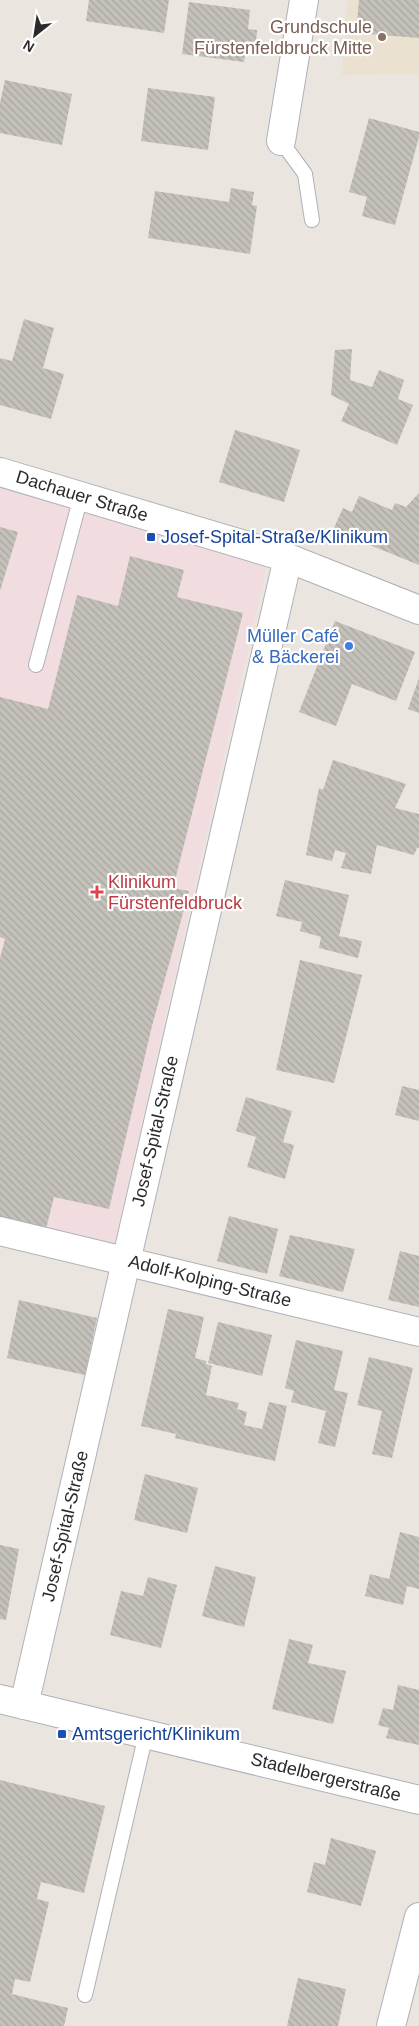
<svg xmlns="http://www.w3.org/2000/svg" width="419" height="2026" viewBox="0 0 419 2026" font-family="Arial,sans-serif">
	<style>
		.education { fill: #eae1d0 }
		.medical { fill: #f1dddf }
		.building { fill: url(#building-back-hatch) }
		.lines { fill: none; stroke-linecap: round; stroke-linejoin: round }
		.service-casing { stroke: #afb1ba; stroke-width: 16 }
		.minor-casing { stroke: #afb1ba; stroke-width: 30 }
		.tertiary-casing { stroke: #afb1ba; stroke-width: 30 }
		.service { stroke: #fff; stroke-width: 14 }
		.minor { stroke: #fff; stroke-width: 28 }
		.tertiary { stroke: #fff; stroke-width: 28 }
		.education-dot { fill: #8d6e63; stroke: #fff; stroke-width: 2 }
		.transit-dot { fill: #1a4fb4; stroke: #fff; stroke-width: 2 }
		.shop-dot { fill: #3f7fe0; stroke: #fff; stroke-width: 2 }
		.health-dot { fill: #e0444e; stroke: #fff; stroke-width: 2 }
		.labels { text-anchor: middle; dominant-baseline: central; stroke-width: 4.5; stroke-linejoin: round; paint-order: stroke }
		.education-label { font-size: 18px; fill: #785e54; stroke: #fff; text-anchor: end }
		.street-label { font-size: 18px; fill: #2b2b2b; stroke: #fff }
		.transit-label { font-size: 18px; fill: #164399; stroke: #fff; text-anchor: start }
		.shop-label { font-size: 18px; fill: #366cbe; stroke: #fff; text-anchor: end }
		.health-label { font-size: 18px; fill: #be3a42; stroke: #fff; text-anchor: start }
	</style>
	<defs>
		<pattern id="building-back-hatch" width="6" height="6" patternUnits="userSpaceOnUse" patternTransform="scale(1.25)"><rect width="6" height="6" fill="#c4c0ba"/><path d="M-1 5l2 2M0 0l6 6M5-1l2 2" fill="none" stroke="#a9a5a0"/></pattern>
	</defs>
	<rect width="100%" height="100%" fill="#ebe5df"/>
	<path class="education" d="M347,0H419V74L342,75Z"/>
	<path class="medical" d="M0,485L267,565L114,1245L0,1218Z"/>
	<g class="building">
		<path d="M89,0H169L164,33L86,21Z"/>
		<path d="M359,0H419V38L356,33Z"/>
		<path d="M189,2L250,10L248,29L257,30L256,42L247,41L244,62L182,54Z"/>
		<path d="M5,80L72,94L62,145L0,133V103Z"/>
		<path d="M148,88L215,97L208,150L141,141Z"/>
		<path d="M369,118L419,132V137L395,225L362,216L367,197L349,192Z"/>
		<path d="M231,188L254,192L252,205L257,206L250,254L148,238L155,191L229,202Z"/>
		<path d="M24,319L54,328L43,368L64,374L51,419L0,405V358L12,361Z"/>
		<path d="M352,349L350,380L372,387L379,370L404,380L398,399L413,405L397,445L341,421L349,404L331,395L335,350Z"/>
		<path d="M235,430L300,450L284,502L219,482Z"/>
		<path d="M419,493V565L333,530L343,508L352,512L359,496L392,510L395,503L406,507Z"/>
		<path d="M0,527L18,532L0,591Z"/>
		<path d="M130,556L184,570L177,597L243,613L173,888L189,891L152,1026L109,1209L54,1197L46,1229L0,1218V958L5,939L0,937V697L48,709L77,595L118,606Z"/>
		<path d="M335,621L415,652L396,701L352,684L336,726L299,712Z"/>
		<path d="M419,678V713L408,709Z"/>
		<path d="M333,760L406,784L395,808L419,814V848H417L414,855L377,845L371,874L341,868L346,853L335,850L332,861L306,855L319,788L323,790Z"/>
		<path d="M285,880L349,895L339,936L362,941L358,958L319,948L321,937L300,931L302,922L276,916Z"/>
		<path d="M300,960L362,975L334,1083L276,1070Z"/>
		<path d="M402,1086L419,1090V1121L395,1115Z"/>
		<path d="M246,1097L292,1111L283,1142L294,1145L285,1179L247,1167L256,1137L236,1131Z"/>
		<path d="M229,1216L278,1229L267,1274L217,1261Z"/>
		<path d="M290,1235L355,1249L343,1292L279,1276Z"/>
		<path d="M400,1251L419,1256V1307L388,1300Z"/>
		<path d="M19,1300L97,1318L85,1375L7,1358Z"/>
		<path d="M168,1309L204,1317L195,1358L206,1361V1364L212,1366L206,1395L239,1403L237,1409L247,1412L244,1425L262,1429L269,1402L287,1406L275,1461L175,1438L176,1434L141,1426Z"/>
		<path d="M218,1322L272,1335L262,1376L208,1363Z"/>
		<path d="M296,1340L343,1351L334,1390L348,1393L335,1447L318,1443L326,1411L291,1402L294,1391L285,1388Z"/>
		<path d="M369,1357L413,1368L392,1458L372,1454L382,1411L357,1405Z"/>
		<path d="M145,1474L198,1488L187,1533L134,1520Z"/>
		<path d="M400,1532L419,1537V1589L407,1586L403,1605L365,1596L370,1574L389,1579Z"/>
		<path d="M0,1545L19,1549L6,1620L0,1619Z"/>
		<path d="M215,1566L256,1577L244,1627L202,1616Z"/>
		<path d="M148,1577L177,1585L161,1648L110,1635L121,1591L143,1596Z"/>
		<path d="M289,1639L313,1645L308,1663L346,1671L333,1724L272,1709Z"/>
		<path d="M398,1685L419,1690V1745L386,1738L389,1728L378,1725L383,1708L393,1710Z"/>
		<path d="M0,1780L105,1806L84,1893L41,1882L37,1899L49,1902L30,1982L15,1979L12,1994L68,2008L64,2026H0Z"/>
		<path d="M331,1838L376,1851L361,1906L307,1892L314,1862L325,1865Z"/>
		<path d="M298,1978L346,1989L338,2026H287Z"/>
	</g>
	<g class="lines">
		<g class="service-casing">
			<g id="service">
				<path d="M281,141L305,174L312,220"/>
				<path d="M36,665L81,496"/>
				<path d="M85,1995L146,1734"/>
			</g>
		</g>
		<g class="minor-casing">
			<g id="minor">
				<path d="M281,141L304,0"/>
				<path d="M0,1231L419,1332"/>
				<path d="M0,1699L419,1800"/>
				<path d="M24,1705L288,558"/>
				<path d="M391,2026L419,1917"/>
			</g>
		</g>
		<g class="tertiary-casing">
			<path id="tertiary" d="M0,472L288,558L419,610"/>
		</g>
		<use href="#service" class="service"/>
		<use href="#minor" class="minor"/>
		<use href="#tertiary" class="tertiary"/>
	</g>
	<circle class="education-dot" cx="382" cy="37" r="5"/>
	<g class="transit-dot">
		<rect x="146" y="532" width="10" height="10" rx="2.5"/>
		<rect x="57" y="1729" width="10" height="10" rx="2.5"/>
	</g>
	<circle class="shop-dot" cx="349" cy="646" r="5"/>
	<path class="health-dot" d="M94.5 884.5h5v5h5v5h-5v5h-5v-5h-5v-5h5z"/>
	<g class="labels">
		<g class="education-label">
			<text x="372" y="27">Grundschule<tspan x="372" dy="21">Fürstenfeldbruck Mitte</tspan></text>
		</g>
		<g class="street-label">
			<text transform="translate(82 496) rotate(17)">Dachauer Straße</text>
			<text transform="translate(155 1131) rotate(-77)">Josef-Spital-Straße</text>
			<text transform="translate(210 1281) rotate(14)">Adolf-Kolping-Straße</text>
			<text transform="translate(65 1526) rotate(-77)">Josef-Spital-Straße</text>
			<text transform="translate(326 1777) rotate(14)">Stadelbergerstraße</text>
		</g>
		<g class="transit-label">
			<text x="161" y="537">Josef-Spital-Straße/Klinikum</text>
			<text x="72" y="1734">Amtsgericht/Klinikum</text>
		</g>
		<g class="shop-label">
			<text x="339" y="636">Müller Café<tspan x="339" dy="21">&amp; Bäckerei</tspan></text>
		</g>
		<g class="health-label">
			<text x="108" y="882">Klinikum<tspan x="108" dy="21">Fürstenfeldbruck</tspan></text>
		</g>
	</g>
	<g transform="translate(35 35) rotate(210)" stroke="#ffffff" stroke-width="4" paint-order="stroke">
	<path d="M0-4L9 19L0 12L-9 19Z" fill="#2b2b2b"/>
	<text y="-8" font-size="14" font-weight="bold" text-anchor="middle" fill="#2b2b2b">N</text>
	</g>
</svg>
